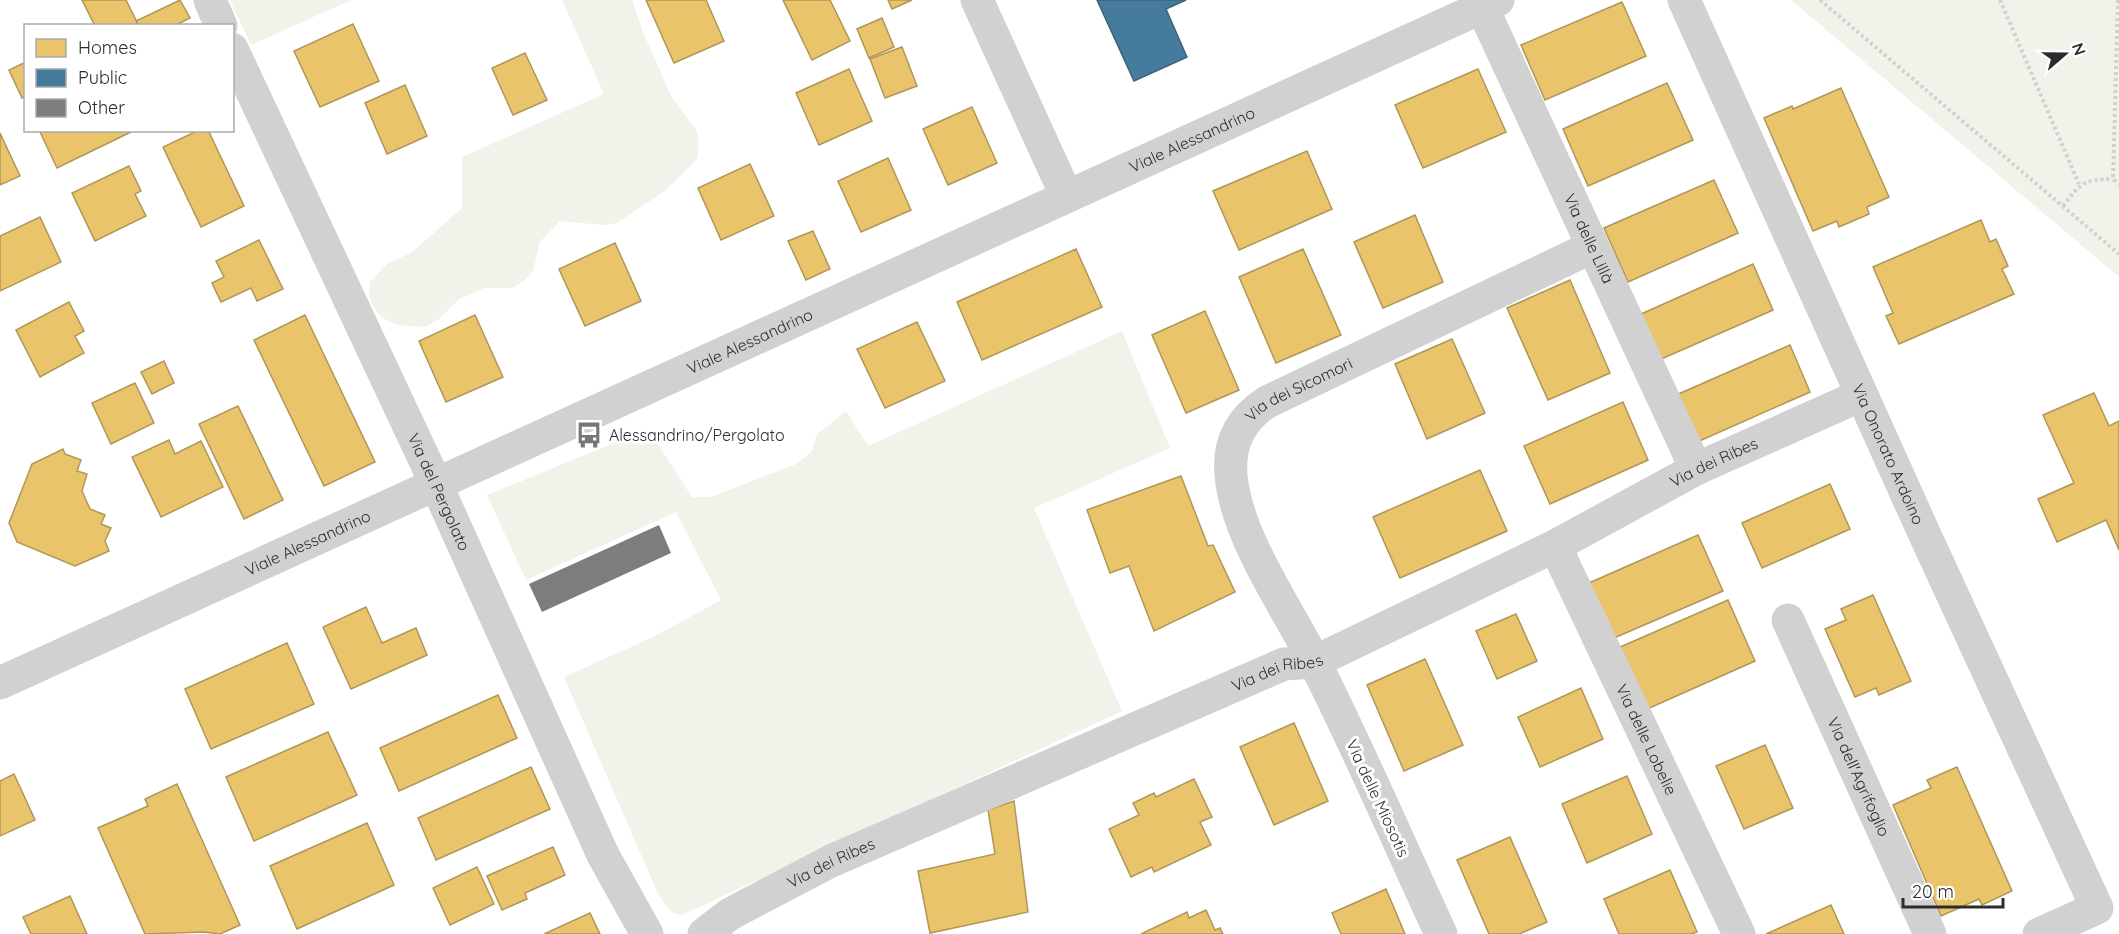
<svg xmlns="http://www.w3.org/2000/svg" width="2119" height="934" viewBox="0 0 2119 934" font-family="Quicksand,sans-serif">
	<style>
		.green { fill: #f1f3ea }
		.homes { fill: #e9c46a; stroke: #b09657; stroke-width: 1.5 }
		.public { fill: #457b9d; stroke: #3e637b; stroke-width: 1.5 }
		.building { fill: #7d7d7d }
		.lines { fill: none; stroke-linecap: round; stroke-linejoin: round }
		.path { stroke: #d1d1d1; stroke-width: 4; stroke-dasharray: 3 3; stroke-linecap: butt }
		.minor { stroke: #d1d1d1; stroke-width: 33 }
		.labels { text-anchor: middle; dominant-baseline: central; stroke-width: 6; stroke-linejoin: round; paint-order: stroke }
		.street-label { font-size: 16px; fill: #2c2c2c; stroke: #fff }
		.poi-label { font-size: 16px; fill: #2c2c2c; stroke: #fff; text-anchor: start }
	</style>
	<rect width="100%" height="100%" fill="#fff"/>
	<g class="green">
		<path d="M230,0H351L251,45Z"/>
		<path d="M562,0H632L643,32L671,96L697,131L699,145L697,159L666,190L617,223L603,225L560,221L540,242L533,271L524,281L512,288H484L459,299L438,320L425,327L397,325L383,318L374,308L369,296L370,282L388,263L411,253L462,208V157L604,94Z"/>
		<path d="M1791,0H2119V277Z"/>
		<path d="M1122,331L1170,448L1034,508L1122,711L682,915L671,912L658,894L564,677L653,637L721,600L676,512L526,580L487,495L648,429L692,497H711L796,464L812,451L817,434L846,411L868,446Z"/>
	</g>
	<g class="homes">
		<path d="M82,0H126L139,26H95Z"/>
		<path d="M180,0L190,18L174,26H139L136,21Z"/>
		<path d="M646,0H706L724,41L674,63Z"/>
		<path d="M783,0H830L850,41L812,60Z"/>
		<path d="M888,0H912L892,9Z"/>
		<path d="M1622,2L1646,56L1545,100L1521,45Z"/>
		<path d="M882,18L894,47L869,58L857,29Z"/>
		<path d="M353,24L379,81L320,107L294,51Z"/>
		<path d="M902,47L917,86L885,98L870,59Z"/>
		<path d="M525,53L547,100L513,115L492,68Z"/>
		<path d="M26,62V96L22,98L9,70Z"/>
		<path d="M849,69L872,121L819,145L796,93Z"/>
		<path d="M1478,69L1506,132L1423,168L1395,105Z"/>
		<path d="M1667,83L1693,140L1588,186L1563,129Z"/>
		<path d="M405,85L427,136L387,154L365,103Z"/>
		<path d="M1841,88L1889,197L1867,207L1869,214L1839,227L1837,221L1813,231L1764,118L1792,106L1793,109Z"/>
		<path d="M972,107L997,163L948,185L923,129Z"/>
		<path d="M42,130H135L57,168L40,132Z"/>
		<path d="M199,130H208L244,206L201,227L163,147Z"/>
		<path d="M0,133L20,176L0,185Z"/>
		<path d="M1307,151L1332,209L1239,250L1213,191Z"/>
		<path d="M888,158L911,210L861,232L838,181Z"/>
		<path d="M750,164L774,216L721,240L698,188Z"/>
		<path d="M129,166L141,191L135,194L146,216L95,241L72,193Z"/>
		<path d="M1714,180L1738,233L1628,282L1604,228Z"/>
		<path d="M1415,215L1443,282L1383,308L1354,242Z"/>
		<path d="M40,217L61,262L0,291V236Z"/>
		<path d="M1981,220L1990,242L1996,239L2008,266L2002,269L2014,294L1899,344L1886,316L1893,313L1873,267Z"/>
		<path d="M813,231L830,269L806,280L788,241Z"/>
		<path d="M259,240L283,289L257,301L251,288L221,302L212,283L224,277L216,261Z"/>
		<path d="M615,243L641,301L585,326L559,269Z"/>
		<path d="M1076,249L1102,307L982,360L957,302Z"/>
		<path d="M1303,249L1341,335L1276,363L1239,277Z"/>
		<path d="M1753,264L1773,310L1659,360L1639,315Z"/>
		<path d="M1570,280L1610,373L1548,400L1507,308Z"/>
		<path d="M69,302L84,331L75,336L84,353L40,377L16,330Z"/>
		<path d="M1205,311L1239,390L1186,413L1152,335Z"/>
		<path d="M305,315L375,462L324,486L254,340Z"/>
		<path d="M475,315L503,377L446,402L419,341Z"/>
		<path d="M917,322L945,381L885,408L857,349Z"/>
		<path d="M1452,339L1485,413L1427,439L1395,364Z"/>
		<path d="M1790,345L1810,392L1695,443L1674,396Z"/>
		<path d="M164,361L174,383L152,394L141,372Z"/>
		<path d="M135,383L154,423L111,444L92,403Z"/>
		<path d="M2094,393L2109,426L2119,421V550L2106,520L2057,542L2038,499L2074,483L2043,415Z"/>
		<path d="M1623,402L1648,460L1550,504L1524,446Z"/>
		<path d="M238,406L283,500L244,519L199,424Z"/>
		<path d="M169,440L175,454L201,441L223,487L161,517L132,457Z"/>
		<path d="M63,449L65,454L81,460L77,471L87,474L82,491L90,509L105,515L101,524L111,528L105,541L109,551L75,566L17,542L9,523L32,464Z"/>
		<path d="M1480,470L1507,531L1400,578L1373,517Z"/>
		<path d="M1181,476L1208,546L1213,545L1235,592L1154,631L1129,566L1110,573L1087,510Z"/>
		<path d="M1830,484L1850,529L1762,568L1742,523Z"/>
		<path d="M1698,535L1723,591L1614,638L1589,583Z"/>
		<path d="M1873,595L1911,681L1879,695L1876,688L1855,697L1825,629L1846,620L1841,609Z"/>
		<path d="M1728,600L1755,661L1645,710L1618,648Z"/>
		<path d="M366,607L382,643L416,628L427,655L351,689L323,627Z"/>
		<path d="M1516,614L1537,661L1497,679L1476,631Z"/>
		<path d="M287,643L314,704L211,749L185,689Z"/>
		<path d="M1425,659L1463,745L1404,771L1367,685Z"/>
		<path d="M1581,688L1603,739L1540,767L1518,717Z"/>
		<path d="M498,695L517,738L399,791L380,748Z"/>
		<path d="M1294,723L1328,801L1274,825L1240,747Z"/>
		<path d="M328,732L357,795L254,841L226,777Z"/>
		<path d="M1765,745L1793,808L1744,829L1716,766Z"/>
		<path d="M531,767L550,809L436,860L418,818Z"/>
		<path d="M1957,767L2012,891L1982,905L1979,899L1941,916L1893,805L1931,788L1927,780Z"/>
		<path d="M14,774L35,820L0,836V781Z"/>
		<path d="M1627,776L1652,834L1587,863L1562,804Z"/>
		<path d="M1194,779L1212,817L1200,822L1211,845L1154,872L1152,867L1131,877L1109,829L1139,815L1133,803L1154,793L1156,797Z"/>
		<path d="M177,784L240,925L220,934L204,932L145,934L98,828L148,806L145,799Z"/>
		<path d="M1014,801L1028,912L930,933L918,871L995,854L988,810Z"/>
		<path d="M367,823L394,885L297,929L270,866Z"/>
		<path d="M1510,837L1547,922L1519,934H1489L1457,860Z"/>
		<path d="M553,847L565,875L525,893L527,899L502,910L487,876Z"/>
		<path d="M477,867L494,904L450,925L433,888Z"/>
		<path d="M1670,870L1697,932L1691,934H1619L1604,899Z"/>
		<path d="M1386,889L1405,934H1341L1332,913Z"/>
		<path d="M70,896L87,934H31L23,917Z"/>
		<path d="M1831,905L1844,934H1766Z"/>
		<path d="M1206,910L1215,930L1220,928L1223,934H1141L1187,912L1189,918Z"/>
		<path d="M590,913L600,934H544Z"/>
	</g>
	<path class="public" d="M1097,0H1186L1166,9L1187,57L1134,81Z"/>
	<path class="building" d="M659,525L671,553L542,612L529,584Z"/>
	<g class="lines">
		<g class="path">
			<path d="M1820,0L2119,254"/>
			<path d="M2000,0L2079,184"/>
			<path d="M2118,0L2113,179L2119,184"/>
			<path d="M2063,206C2080,184 2083,179 2113,179"/>
		</g>
		<g class="minor">
			<path d="M210,0L221,26"/>
			<path d="M977,0L1066,195"/>
			<path id="s1" d="M1684,0L1924,533L2097,908L2039,934"/>
			<path id="s2" d="M1482,7L1696,469"/>
			<path id="s3" d="M232,49L436,484L603,855L647,934"/>
			<path id="s4" d="M1555,546L1739,934"/>
			<path id="s5" d="M1788,620L1930,934"/>
			<path id="s6" d="M0,683L1498,0"/>
			<path id="s7" d="M704,934L730,914L831,861L1284,664L1314,662L1555,546L1696,469L1846,402"/>
			<path id="s8" d="M1441,934C1399,843 1359,750 1314,661C1286,606 1236,536 1231,475C1228,443 1241,419 1267,402L1592,247"/>
		</g>
	</g>
	<defs>
		<g id="bus-bare" transform="scale(2.07)"><path d="M-5-6H5V4H4V6H2V4H-2V6H-4V4H-5ZM-3.5-4V0h7V-4ZM-3.5 1.2v1.5H-2V1.2ZM2 1.2v1.5H3.5V1.2Z" fill="#767676" stroke="#fff" stroke-width="2.5" paint-order="stroke"/></g>
	</defs>
	<g fill-rule="evenodd">
		<use href="#bus-bare" x="589" y="435"/>
	</g>
	<g class="labels">
		<g class="street-label">
			<text stroke="none"><textPath href="#s6" startOffset="1310">Viale Alessandrino</textPath></text>
			<text stroke="none"><textPath href="#s2" startOffset="255">Via delle Lillà</textPath></text>
			<text stroke="none"><textPath href="#s6" startOffset="824">Viale Alessandrino</textPath></text>
			<text stroke="none"><textPath href="#s8" startOffset="626">Via dei Sicomori</textPath></text>
			<text stroke="none"><textPath href="#s1" startOffset="498">Via Onorato Ardoino</textPath></text>
			<text stroke="none"><textPath href="#s7" startOffset="1118">Via dei Ribes</textPath></text>
			<text stroke="none"><textPath href="#s3" startOffset="489">Via del Pergolato</textPath></text>
			<text stroke="none"><textPath href="#s6" startOffset="338">Viale Alessandrino</textPath></text>
			<text stroke="none"><textPath href="#s7" startOffset="632">Via dei Ribes</textPath></text>
			<text stroke="none"><textPath href="#s4" startOffset="214">Via delle Lobelie</textPath></text>
			<text stroke="none"><textPath href="#s5" startOffset="172">Via dell'Agrifoglio</textPath></text>
			<text transform="translate(1378 798) rotate(65)">Via delle Miosotis</text>
			<text stroke="none"><textPath href="#s7" startOffset="146">Via dei Ribes</textPath></text>
		</g>
		<g class="poi-label">
			<text x="609" y="435">Alessandrino/Pergolato</text>
		</g>
	</g>
	<rect x="24" y="24" width="210" height="108" fill="#ffffff" stroke="#ababab" stroke-width="1.5"/>
	<rect x="36" y="39" width="30" height="18" fill="#e9c46a" stroke="#ababab" stroke-width="1.5"/>
	<text x="78" y="54" font-size="18" fill="#2c2c2c">Homes</text>
	<rect x="36" y="69" width="30" height="18" fill="#457b9d" stroke="#ababab" stroke-width="1.5"/>
	<text x="78" y="84" font-size="18" fill="#2c2c2c">Public</text>
	<rect x="36" y="99" width="30" height="18" fill="#7d7d7d" stroke="#ababab" stroke-width="1.5"/>
	<text x="78" y="114" font-size="18" fill="#2c2c2c">Other</text>
	<g transform="translate(2065 54) rotate(70)" stroke="#ffffff" stroke-width="4.5" paint-order="stroke">
	<path d="M0-4.5L10 22L0 15L-10 22Z" fill="#2c2c2c"/>
	<text y="-9" font-size="16" font-weight="bold" text-anchor="middle" fill="#2c2c2c">N</text>
	</g>
	<path d="M1903 898v9h100v-9" fill="none" stroke="#2c2c2c" stroke-width="3"/>
	<text x="1912" y="898" font-size="18" fill="#2c2c2c" stroke="#ffffff" stroke-width="4.5" paint-order="stroke">20 m</text>
</svg>
